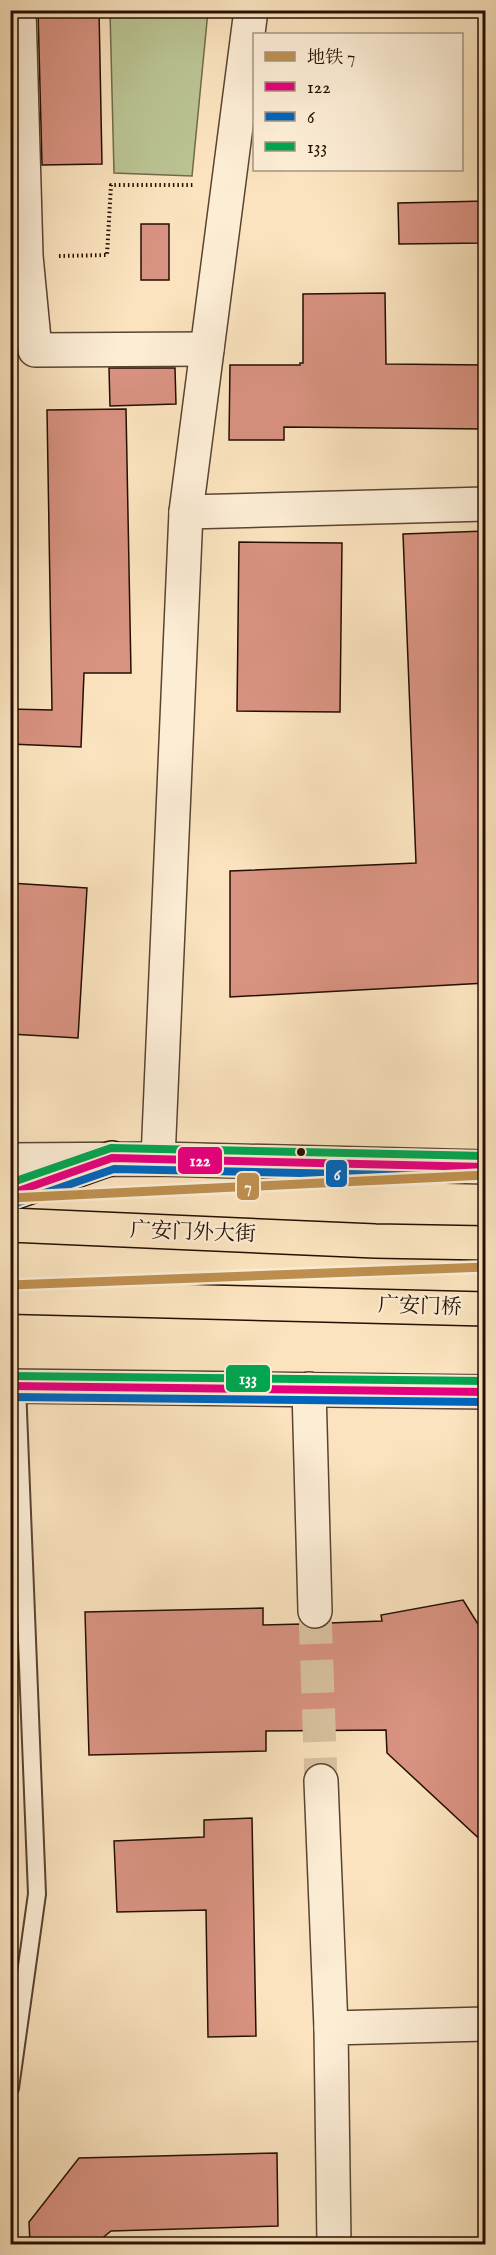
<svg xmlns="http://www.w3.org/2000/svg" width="496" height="2255" viewBox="0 0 496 2255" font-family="'IM FELL English','Noto Serif SC',serif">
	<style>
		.green { fill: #bbc493; stroke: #706a4a; stroke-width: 1.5 }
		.building { fill: #d89281; stroke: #250f02; stroke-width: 1.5 }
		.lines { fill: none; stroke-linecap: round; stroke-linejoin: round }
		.minor-tunnel { stroke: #dac3a2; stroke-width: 33; stroke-dasharray: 33 16; stroke-linecap: butt }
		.service-casing { stroke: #5a4431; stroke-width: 20 }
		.minor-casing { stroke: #5a4431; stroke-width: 36 }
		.tertiary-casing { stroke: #5a4431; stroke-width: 36 }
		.trunk-casing { stroke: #250f02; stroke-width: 36 }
		.path { stroke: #250f02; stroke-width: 4; stroke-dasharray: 1.5 3; stroke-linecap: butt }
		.service { stroke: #fcedd5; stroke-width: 16 }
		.minor { stroke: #fcedd5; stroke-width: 33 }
		.tertiary { stroke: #fcedd5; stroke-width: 33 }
		.trunk { stroke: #fae3be; stroke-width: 33 }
		.bus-1-casing { stroke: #fcedd5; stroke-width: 12 }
		.bus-2-casing { stroke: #fcedd5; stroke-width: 12 }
		.bus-3-casing { stroke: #fcedd5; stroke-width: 12 }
		.bus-1 { stroke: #e5007d; stroke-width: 8 }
		.bus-2 { stroke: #0065bd; stroke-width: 8 }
		.bus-3 { stroke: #00a651; stroke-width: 8 }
		.metro-1-casing { stroke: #fcedd5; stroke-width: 14 }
		.metro-1 { stroke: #be8f4e; stroke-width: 9 }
		.bus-dot { fill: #250f02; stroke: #fcedd5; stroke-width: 2 }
		.labels { text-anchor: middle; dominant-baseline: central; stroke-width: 4.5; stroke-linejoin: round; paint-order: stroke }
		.street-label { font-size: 21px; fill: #250f02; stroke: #fcedd5 }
		.line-badge { stroke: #fcedd5; stroke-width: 2 }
		.badge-label { font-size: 16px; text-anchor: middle; font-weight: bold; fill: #fff }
	</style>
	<rect width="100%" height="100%" fill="#fae3be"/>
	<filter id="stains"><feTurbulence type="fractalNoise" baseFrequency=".00333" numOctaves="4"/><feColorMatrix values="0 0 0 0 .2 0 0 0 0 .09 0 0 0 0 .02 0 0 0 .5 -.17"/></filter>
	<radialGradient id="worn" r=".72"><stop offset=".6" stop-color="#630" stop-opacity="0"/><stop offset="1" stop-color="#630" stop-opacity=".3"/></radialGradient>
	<path class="green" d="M110,11H208L192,176L114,173Z"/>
	<g class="building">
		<path d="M38,10H99L102,164L42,165Z"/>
		<path d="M486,201V243L399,244L398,203Z"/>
		<rect x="141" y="224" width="28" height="56"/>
		<path d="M385,293L386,364L486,365V429L284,427V440H229L230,365H300V363H303V294Z"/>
		<path d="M109,368H175L176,404L110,406Z"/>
		<path d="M126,409L131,673H84L81,747L10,744V709L52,710L47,410Z"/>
		<path d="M486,531V983L230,997V871L416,863L403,534Z"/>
		<path d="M239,542L342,543L340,712L237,711Z"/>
		<path d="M10,883L87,888L78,1038L10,1034Z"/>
		<path d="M463,1600L486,1637V1845L387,1753L386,1730L266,1731V1751L89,1755L85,1612L263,1608V1625L302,1624L307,1628L316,1630L324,1627L329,1623L382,1621L381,1615Z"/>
		<path d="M252,1818L256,2036L208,2037L206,1910L117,1912L114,1841L204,1837V1820Z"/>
		<path d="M277,2153L278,2226L111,2231L95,2244H30L29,2222L79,2158Z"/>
	</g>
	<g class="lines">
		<path class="minor-tunnel" d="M315,1611L321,1781"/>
		<g class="service-casing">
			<path id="service" d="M10,2088L37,1894L17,1386"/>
		</g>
		<g class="minor-casing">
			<g id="minor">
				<path d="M19,10L26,256L35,350L207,349"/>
				<path d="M186,512L486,504"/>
				<path d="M158,1159L186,512L251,10"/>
				<path d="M309,1389L315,1611"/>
				<path d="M321,1781L331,2028"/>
				<path d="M334,2244L331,2028L486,2024"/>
			</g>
		</g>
		<g class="tertiary-casing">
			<g id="tertiary">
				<path d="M10,1160L158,1159L486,1167"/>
				<path d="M10,1386L486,1392"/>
			</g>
		</g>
		<g class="trunk-casing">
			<g id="trunk">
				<path d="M10,1194L112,1158"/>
				<path d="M10,1225L375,1241L486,1243"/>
				<path d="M10,1297L486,1309"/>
			</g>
		</g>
		<path class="path" d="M59,256L107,255L111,185H194"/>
		<use href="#service" class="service"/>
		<use href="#minor" class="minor"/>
		<use href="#tertiary" class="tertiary"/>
		<use href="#trunk" class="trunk"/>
		<g class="bus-1-casing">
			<g id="bus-1">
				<path d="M10,1194L112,1158L486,1167"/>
				<path d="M10,1386L486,1392"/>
			</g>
		</g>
		<g class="bus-2-casing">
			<g id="bus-2">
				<path d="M13,1204L114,1169L486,1177"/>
				<path d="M10,1397L486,1402"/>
			</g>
		</g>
		<g class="bus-3-casing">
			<g id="bus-3">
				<path d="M10,1183L111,1148L486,1156"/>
				<path d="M10,1376L486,1381"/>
			</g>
		</g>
		<use href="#bus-1" class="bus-1"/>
		<use href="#bus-2" class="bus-2"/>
		<use href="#bus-3" class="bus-3"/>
		<g class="metro-1-casing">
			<g id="metro-1">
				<path d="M10,1198L486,1175"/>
				<path d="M10,1285L486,1267"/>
			</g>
		</g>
		<use href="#metro-1" class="metro-1"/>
	</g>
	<circle class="bus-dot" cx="301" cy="1152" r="5"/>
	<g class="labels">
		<g class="street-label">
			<text transform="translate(193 1233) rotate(2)">广安门外大街</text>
			<text transform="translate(420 1307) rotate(2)">广安门桥</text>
		</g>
	</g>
	<g class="line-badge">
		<rect x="177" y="1146" width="46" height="29" rx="6" fill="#e5007d"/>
		<rect x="325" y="1159" width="23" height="29" rx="6" fill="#0065bd"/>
		<rect x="236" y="1172" width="24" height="29" rx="6" fill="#be8f4e"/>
		<rect x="225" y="1364" width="46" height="29" rx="6" fill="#00a651"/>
	</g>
	<g class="badge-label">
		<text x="200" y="1166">122</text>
		<text x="337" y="1180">6</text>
		<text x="248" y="1192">7</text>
		<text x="248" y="1384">133</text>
	</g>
	<rect width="496" height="2255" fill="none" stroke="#fae3be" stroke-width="36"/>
	<rect x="12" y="12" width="472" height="2231" fill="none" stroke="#250f02" stroke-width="3"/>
	<rect x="18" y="18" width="460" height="2219" fill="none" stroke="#250f02" stroke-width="1.5"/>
	<rect x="253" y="33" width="210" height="138" fill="#fcedd5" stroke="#a69481" stroke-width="1.5"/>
	<rect x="265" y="52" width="30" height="9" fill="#be8f4e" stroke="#a69481" stroke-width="1.5"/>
	<text x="307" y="63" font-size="18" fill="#250f02">地铁 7</text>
	<rect x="265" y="82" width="30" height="9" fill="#e5007d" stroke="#a69481" stroke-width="1.5"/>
	<text x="307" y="93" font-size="18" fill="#250f02">122</text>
	<rect x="265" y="112" width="30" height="9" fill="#0065bd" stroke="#a69481" stroke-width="1.5"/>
	<text x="307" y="123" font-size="18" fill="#250f02">6</text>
	<rect x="265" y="142" width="30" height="9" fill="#00a651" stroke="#a69481" stroke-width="1.5"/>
	<text x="307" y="153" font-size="18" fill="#250f02">133</text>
	<rect width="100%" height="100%" filter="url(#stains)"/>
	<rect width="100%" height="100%" fill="url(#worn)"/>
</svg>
